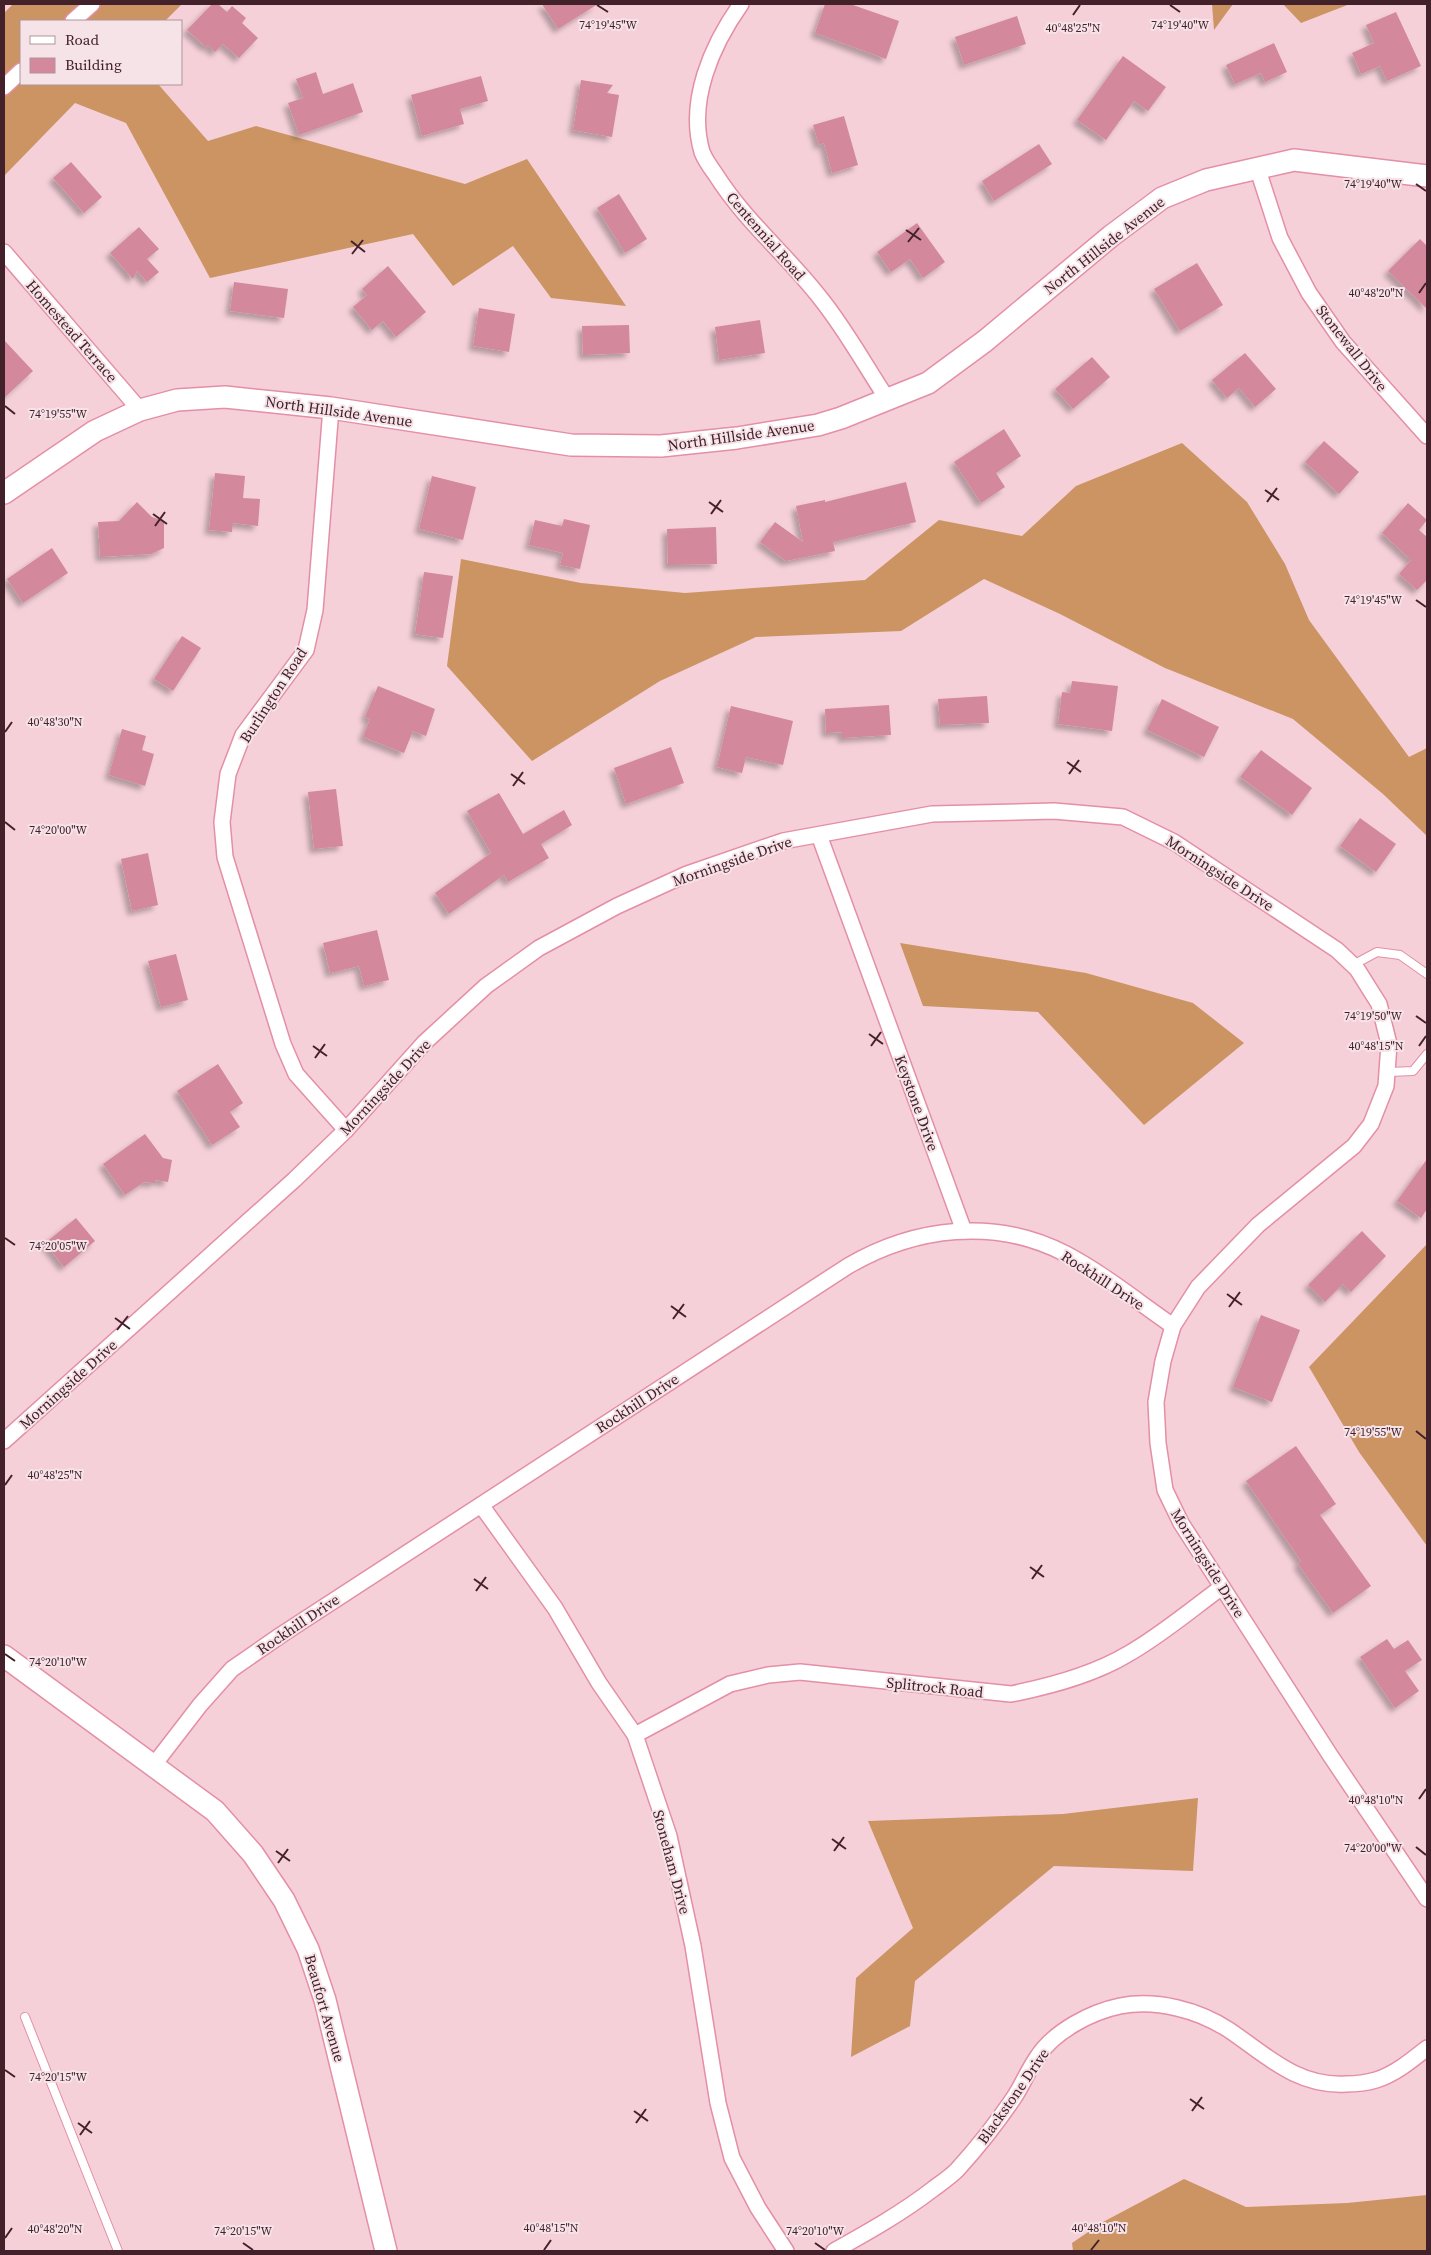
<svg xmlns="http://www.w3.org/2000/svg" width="1431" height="2255" viewBox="0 0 1431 2255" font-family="'Source Serif 4',serif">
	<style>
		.forest { fill: #cb9462 }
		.building { fill: #d3889c; filter: url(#shadow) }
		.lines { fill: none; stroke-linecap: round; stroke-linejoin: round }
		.lane-casing { stroke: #e48fa6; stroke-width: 10 }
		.street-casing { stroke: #e48fa6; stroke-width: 18 }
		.secondary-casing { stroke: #e48fa6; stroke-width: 24 }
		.lane { stroke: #fff; stroke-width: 8 }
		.street { stroke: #fff; stroke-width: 15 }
		.secondary { stroke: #fff; stroke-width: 21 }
		.ticks { fill: none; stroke: #43212b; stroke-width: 2 }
		.labels { text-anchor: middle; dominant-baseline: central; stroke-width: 4; stroke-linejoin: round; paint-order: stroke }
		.street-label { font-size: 15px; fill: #43212b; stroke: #f6e3e7 }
		.ticks-label { font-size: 12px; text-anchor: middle; fill: #43212b; stroke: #f6e3e7; stroke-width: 4; stroke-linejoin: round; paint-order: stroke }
	</style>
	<defs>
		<filter id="shadow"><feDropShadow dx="-4.5" dy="4.5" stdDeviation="2.5" flood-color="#0004"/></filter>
	</defs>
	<rect width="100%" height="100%" fill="#f5d0d9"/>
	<g class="forest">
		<path d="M13,4H182L165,21H21V84H158L208,141L256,126L465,184L527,159L626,306L551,298L513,246L453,286L413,234L210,278L126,123L75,103L4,176V13Z"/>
		<path d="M1212,4H1233L1214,30Z"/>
		<path d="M1283,4H1350L1301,23Z"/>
		<path d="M1182,443L1247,502L1285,564L1309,620L1409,757L1427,748V836L1383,794L1293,719L1165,668L1060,614L984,579L901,631L756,637L660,681L532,761L447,666L461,559L581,583L685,593L865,580L939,520L1022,536L1076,486Z"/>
		<path d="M900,943L1086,973L1193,1003L1244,1043L1144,1125L1038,1012L923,1006Z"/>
		<path d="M1427,1244V1546L1359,1452L1309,1367Z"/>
		<path d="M1198,1798L1193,1871L1054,1866L915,1981L910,2026L851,2057L856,1978L913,1928L868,1821L1063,1814Z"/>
		<path d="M1184,2179L1246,2207L1347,2203L1427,2195V2251H1073L1072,2243L1103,2222Z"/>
	</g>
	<g class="building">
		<path d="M212,4H218L227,12L232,6L246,18L242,23L258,38L239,58L223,44L215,52L208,45L206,47L187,30Z"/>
		<path d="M542,4H598L558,29Z"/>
		<path d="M825,4H850L899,21L886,59L815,33Z"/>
		<path d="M1396,12L1421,66L1387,81L1380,66L1361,74L1352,53L1374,43L1366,25Z"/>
		<path d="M1017,16L1026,44L964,65L955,37Z"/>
		<path d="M1274,43L1287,72L1265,82L1261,73L1235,84L1226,65Z"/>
		<path d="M1123,56L1166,87L1148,111L1134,101L1106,140L1077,120Z"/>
		<path d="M316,72L323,94L353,83L363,112L299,135L288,103L303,98L296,79Z"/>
		<path d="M481,76L488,101L460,109L464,124L422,136L411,95Z"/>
		<path d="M581,80L613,85L607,93L619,95L612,137L573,130Z"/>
		<path d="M844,116L858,165L832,173L824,143L819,145L813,125Z"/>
		<path d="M1039,144L1052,164L994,201L982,181Z"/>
		<path d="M71,162L102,197L84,213L53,178Z"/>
		<path d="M619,194L647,239L625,253L597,208Z"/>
		<path d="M917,223L945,262L923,278L910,259L891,272L877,252Z"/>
		<path d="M139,227L159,249L147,259L159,272L147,282L137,271L133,279L110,253Z"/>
		<path d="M1420,239L1427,246V309L1388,271Z"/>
		<path d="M1197,263L1223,305L1180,331L1154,289Z"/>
		<path d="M388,266L426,312L396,337L383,321L372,330L353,307L367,295L362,289Z"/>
		<path d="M234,282L288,289L284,318L230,311Z"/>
		<path d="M479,308L515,314L509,352L473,346Z"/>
		<path d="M760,320L765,353L719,360L715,327Z"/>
		<path d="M629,325L630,353L583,355L582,326Z"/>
		<path d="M4,340L33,371L4,398Z"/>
		<path d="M1245,353L1276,389L1255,407L1239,388L1227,398L1212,380Z"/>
		<path d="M1092,357L1110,377L1073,409L1055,389Z"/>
		<path d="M1004,429L1021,456L996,473L1005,487L981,503L954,462Z"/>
		<path d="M1324,441L1359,472L1339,494L1305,462Z"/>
		<path d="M215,473L245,476L243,498L260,499L258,526L233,523L232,532L209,530Z"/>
		<path d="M432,476L476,487L463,540L419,529Z"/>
		<path d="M906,482L916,522L833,542L835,551L786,561L760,542L775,522L803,542L796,506L825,500V502Z"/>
		<path d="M137,502L152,517L164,521V548L151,554L100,557L98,522L119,521Z"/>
		<path d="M1408,503L1427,520L1419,530L1427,537V580L1417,590L1399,574L1411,560L1382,533Z"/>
		<path d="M564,519L590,525L580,569L560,565L563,553L529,545L535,520L562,526Z"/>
		<path d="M716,527L717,564L668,565L667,529Z"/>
		<path d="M52,548L68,573L23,603L7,579Z"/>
		<path d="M424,572L453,576L443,638L415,634Z"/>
		<path d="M182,636L201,648L173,691L154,679Z"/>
		<path d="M1072,681L1118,686L1112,731L1058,724L1062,692L1070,693Z"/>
		<path d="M378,686L435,709L426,736L413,731L404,753L363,737L370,719L365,717Z"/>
		<path d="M987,696L989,723L940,725L938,699Z"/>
		<path d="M1162,699L1219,727L1204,757L1147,730Z"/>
		<path d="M889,705L891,735L842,738V732L826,733L825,709Z"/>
		<path d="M731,706L793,721L783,765L746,757L742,773L717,767Z"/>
		<path d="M122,729L146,736L142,750L154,754L145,786L109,775Z"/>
		<path d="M671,747L684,783L626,804L614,768Z"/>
		<path d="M1261,750L1312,788L1292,815L1240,777Z"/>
		<path d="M336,789L343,846L314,849L308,792Z"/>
		<path d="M499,793L523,834L564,810L572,825L541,844L549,858L508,882L504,875L449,914L435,893L491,853L467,811Z"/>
		<path d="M1360,818L1396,844L1376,872L1340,846Z"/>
		<path d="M148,853L158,905L132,911L121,859Z"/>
		<path d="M377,930L389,980L364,986L359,966L330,973L323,943Z"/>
		<path d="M176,954L188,1000L161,1007L148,961Z"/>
		<path d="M218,1064L243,1103L230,1112L240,1127L212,1145L177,1091Z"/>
		<path d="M145,1134L163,1158L172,1160L168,1182L155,1180V1183L144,1182L125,1195L103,1164Z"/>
		<path d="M1427,1159V1209L1421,1218L1397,1201Z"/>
		<path d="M76,1218L95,1241L64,1267L45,1243Z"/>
		<path d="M1362,1231L1386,1256L1351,1292L1343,1284L1325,1302L1308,1285Z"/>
		<path d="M1261,1315L1300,1330L1272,1402L1233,1387Z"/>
		<path d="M1296,1446L1336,1504L1320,1515L1371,1586L1333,1613L1298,1564L1301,1561L1246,1481Z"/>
		<path d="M1387,1639L1394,1649L1408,1640L1422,1660L1405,1671L1419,1691L1395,1708L1360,1657Z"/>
	</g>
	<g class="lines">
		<g class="lane-casing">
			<g id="lane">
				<path d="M1353,965L1377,952L1400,955L1427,974"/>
				<path d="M1389,1072L1413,1071L1427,1054"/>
				<path d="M25,2017L118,2251"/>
			</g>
		</g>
		<g class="street-casing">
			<g id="street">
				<path d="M741,4C712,45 687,101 702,152C705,160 711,168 716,175C745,221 788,256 821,299C846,330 866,367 888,400"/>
				<path d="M73,21L92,4"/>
				<path d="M4,87L21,71"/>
				<path d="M1257,167L1280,238L1309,293L1343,342L1427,436"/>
				<path d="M4,252L140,410"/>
				<path d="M331,408L315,610L306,650L243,735L228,774L222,822L225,857L283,1044L296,1074L346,1130"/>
				<path d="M819,835L964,1231"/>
				<path d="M4,1441L294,1180L346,1130L424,1043L486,986L539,948L617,906L687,874L783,841L932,814L1054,811L1123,817L1174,842L1337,950L1357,969L1379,1004L1389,1044L1386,1086L1371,1124L1354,1146L1258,1225L1198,1287L1173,1326L1163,1361L1156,1402L1158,1443L1165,1490L1181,1523L1330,1755L1427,1899"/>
				<path d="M481,1505L555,1608L599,1683L635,1735L669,1836L693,1946L718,2103L732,2158L758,2208L786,2251"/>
				<path d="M635,1735L730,1684L768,1675L800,1672L1011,1694C1051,1686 1093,1675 1128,1654C1160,1636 1192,1609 1222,1587"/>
				<path d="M153,1766L200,1705L232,1669L281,1635L848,1266C915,1227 995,1217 1066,1254C1104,1274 1138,1302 1173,1326"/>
				<path d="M834,2251C868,2232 902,2213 933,2189C941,2183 950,2177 957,2170C977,2148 996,2124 1013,2099C1022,2086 1028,2070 1038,2056C1055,2031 1091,2012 1120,2006C1157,1999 1198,2010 1229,2030C1266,2055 1297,2087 1346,2084C1356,2084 1366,2083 1376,2080C1395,2074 1412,2060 1427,2048"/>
			</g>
		</g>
		<g class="secondary-casing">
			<g id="secondary">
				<path d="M4,493L95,431L140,410L177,400L225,397L331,408L571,445L661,446L737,438L818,425L841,418L928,383L985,341L1111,236L1162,198L1206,180L1294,160L1427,176"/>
				<path d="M4,1656L215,1811L253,1854L284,1900L308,1949L325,2000L386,2251"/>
			</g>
		</g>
		<use href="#lane" class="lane"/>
		<use href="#street" class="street"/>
		<use href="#secondary" class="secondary"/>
	</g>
	<path class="ticks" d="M597,5L608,12M1170,5L1180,12M1073,15L1080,5M1416,184L1426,191M906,230L921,240M351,241L365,252M908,242L919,228M352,254L363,240M1419,293L1426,283M5,406L15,414M1265,490L1279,500M709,502L723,512M1267,502L1277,488M153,514L167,524M711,514L721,500M155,526L165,512M1416,600L1426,607M5,732L12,722M1067,762L1081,772M511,774L525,784M1069,774L1079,760M513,786L523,772M5,822L15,830M1416,1016L1426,1023M869,1034L883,1044M313,1046L327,1056M871,1046L881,1032M1419,1046L1426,1036M315,1058L325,1044M5,1238L15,1245M1227,1294L1242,1305M671,1306L686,1317M1229,1307L1240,1292M115,1318L130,1329M673,1319L684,1304M117,1330L128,1316M1416,1431L1426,1439M5,1485L12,1475M1030,1567L1044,1577M474,1579L488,1589M1032,1579L1042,1565M476,1591L486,1577M5,1654L15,1661M1419,1799L1426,1789M832,1839L846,1849M1416,1847L1426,1855M276,1851L290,1861M834,1851L844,1837M278,1863L288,1849M5,2070L15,2077M1190,2099L1204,2109M634,2111L648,2121M1192,2111L1202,2097M78,2123L92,2133M636,2123L646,2109M80,2135L90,2121M5,2238L12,2228M243,2243L253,2250M815,2243L825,2250M544,2250L551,2240M1091,2250L1099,2240"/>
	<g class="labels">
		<g class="street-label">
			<text transform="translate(766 236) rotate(49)">Centennial Road</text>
			<text transform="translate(1104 245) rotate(-38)">North Hillside Avenue</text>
			<text transform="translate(72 331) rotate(49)">Homestead Terrace</text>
			<text transform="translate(1352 348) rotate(52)">Stonewall Drive</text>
			<text transform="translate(339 411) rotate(8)">North Hillside Avenue</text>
			<text transform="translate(741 435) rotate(-8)">North Hillside Avenue</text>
			<text transform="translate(273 695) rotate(-57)">Burlington Road</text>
			<text transform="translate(732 861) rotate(-19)">Morningside Drive</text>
			<text transform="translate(1220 873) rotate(33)">Morningside Drive</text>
			<text transform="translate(385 1087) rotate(-47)">Morningside Drive</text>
			<text transform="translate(917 1103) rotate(70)">Keystone Drive</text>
			<text transform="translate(1103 1280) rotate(33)">Rockhill Drive</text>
			<text transform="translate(68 1384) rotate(-42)">Morningside Drive</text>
			<text transform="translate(637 1403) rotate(-33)">Rockhill Drive</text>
			<text transform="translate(1208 1563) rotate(58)">Morningside Drive</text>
			<text transform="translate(298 1624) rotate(-34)">Rockhill Drive</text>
			<text transform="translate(935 1687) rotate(6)">Splitrock Road</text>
			<text transform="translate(672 1862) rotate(75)">Stoneham Drive</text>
			<text transform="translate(325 2008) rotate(74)">Beaufort Avenue</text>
			<text transform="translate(1013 2096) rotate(-55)">Blackstone Drive</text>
		</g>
	</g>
	<g class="ticks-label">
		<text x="608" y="29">74°19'45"W</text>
		<text x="1180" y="29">74°19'40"W</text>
		<text x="1073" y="32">40°48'25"N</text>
		<text x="1373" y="188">74°19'40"W</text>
		<text x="1376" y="297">40°48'20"N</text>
		<text x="58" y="418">74°19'55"W</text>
		<text x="1373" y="604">74°19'45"W</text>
		<text x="55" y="726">40°48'30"N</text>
		<text x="58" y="834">74°20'00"W</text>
		<text x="1373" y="1020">74°19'50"W</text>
		<text x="1376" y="1050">40°48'15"N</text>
		<text x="58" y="1250">74°20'05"W</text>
		<text x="1373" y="1436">74°19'55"W</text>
		<text x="55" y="1479">40°48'25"N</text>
		<text x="58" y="1666">74°20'10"W</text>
		<text x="1376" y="1804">40°48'10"N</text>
		<text x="1373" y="1852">74°20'00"W</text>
		<text x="58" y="2081">74°20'15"W</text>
		<text x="551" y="2232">40°48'15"N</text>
		<text x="1099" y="2232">40°48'10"N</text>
		<text x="55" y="2233">40°48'20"N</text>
		<text x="243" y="2235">74°20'15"W</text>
		<text x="815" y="2235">74°20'10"W</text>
	</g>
	<rect width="1431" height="2255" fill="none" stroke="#43212b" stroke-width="10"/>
	<rect x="20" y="20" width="162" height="65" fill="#f6e3e7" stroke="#ae959c"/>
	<rect x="30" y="36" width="25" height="8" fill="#ffffff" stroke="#ae959c"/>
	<text x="65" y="45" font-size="15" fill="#43212b">Road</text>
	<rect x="30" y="58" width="25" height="15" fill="#d3889c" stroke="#ae959c"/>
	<text x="65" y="70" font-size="15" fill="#43212b">Building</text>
</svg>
